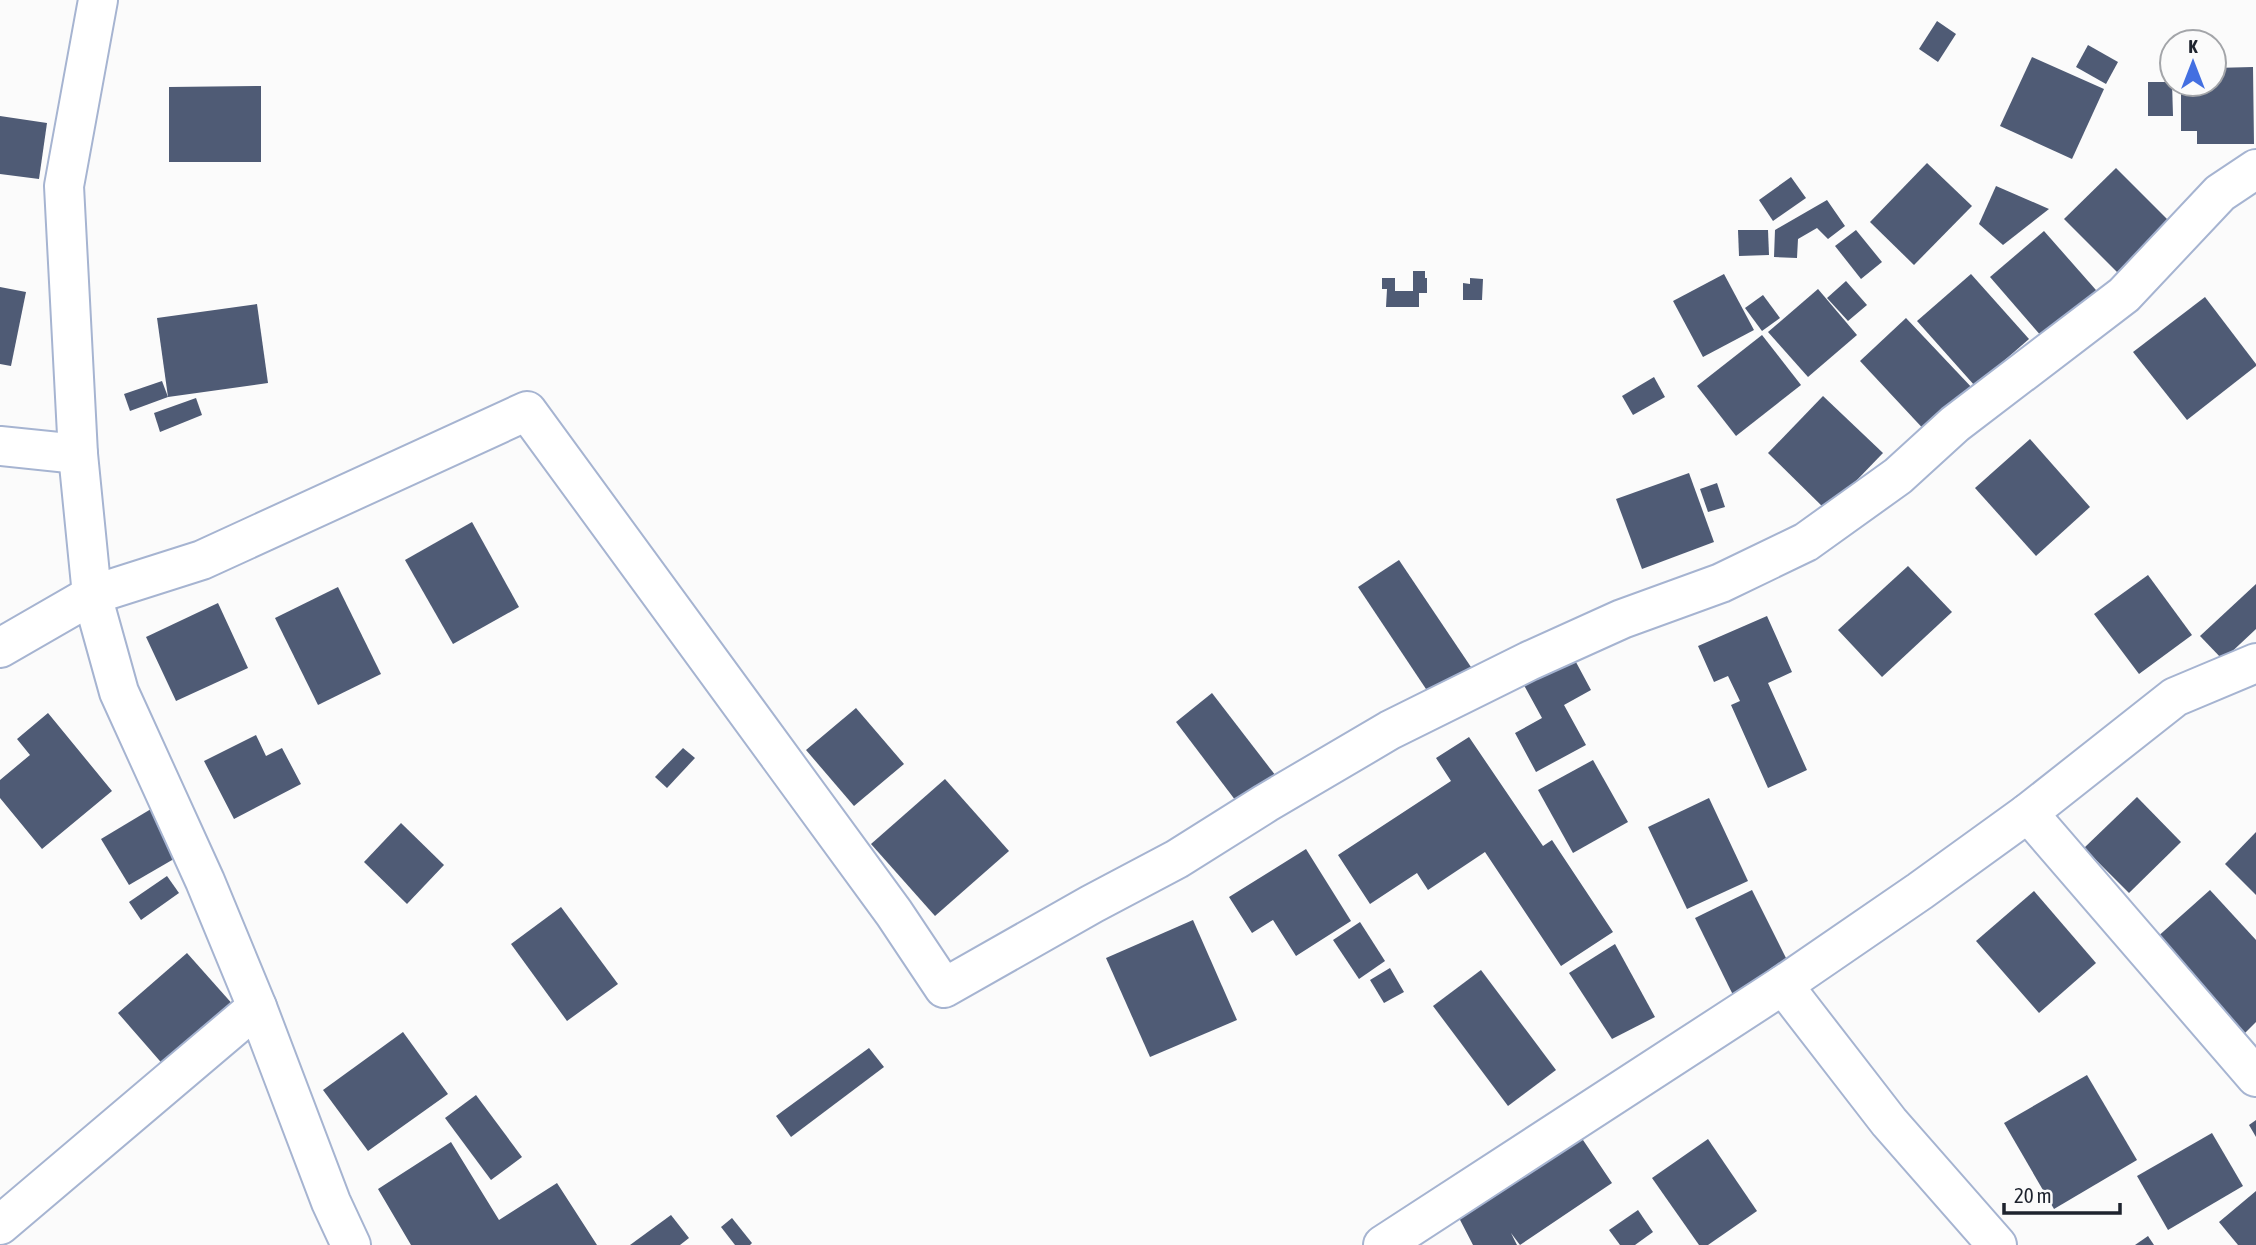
<svg xmlns="http://www.w3.org/2000/svg" width="2256" height="1245" viewBox="0 0 2256 1245" font-family="'Asap Condensed',sans-serif">
	<style>
		.building { fill: #4f5b75 }
		.lines { fill: none; stroke-linecap: round; stroke-linejoin: round }
		.minor-casing { stroke: #a6b4d1; stroke-width: 42 }
		.minor { stroke: #fff; stroke-width: 38 }
	</style>
	<rect width="100%" height="100%" fill="#fbfbfb"/>
	<g class="building">
		<path d="M1937,21L1956,34L1938,62L1919,49Z"/>
		<path d="M2088,45L2118,62L2106,84L2076,67Z"/>
		<path d="M2032,57L2104,89L2072,159L2000,126Z"/>
		<path d="M2253,67L2254,144H2197V131H2181V84H2214V68Z"/>
		<path d="M2148,82H2172L2173,116H2148Z"/>
		<path d="M261,86V162H169V87Z"/>
		<path d="M0,116L47,123L39,179L0,174Z"/>
		<path d="M1927,163L1972,206L1914,265L1870,222Z"/>
		<path d="M2116,168L2175,227L2123,278L2064,219Z"/>
		<path d="M1791,177L1806,198L1773,221L1759,200Z"/>
		<path d="M1996,186L2049,209L2003,245L1979,224Z"/>
		<path d="M1827,200L1845,226L1828,239L1817,228L1798,239L1797,258L1774,257L1775,230Z"/>
		<path d="M1738,230H1768L1769,255L1739,256Z"/>
		<path d="M1856,230L1882,262L1861,279L1835,246Z"/>
		<path d="M2044,231L2103,298L2049,345L1990,277Z"/>
		<path d="M1413,271H1425V278H1427V293H1419V307H1386L1387,289H1382V278H1395V291H1413Z"/>
		<path d="M1724,274L1754,330L1703,357L1673,301Z"/>
		<path d="M1971,274L2029,339L1975,386L1917,321Z"/>
		<path d="M1470,278L1483,279L1482,300H1463V283L1470,284Z"/>
		<path d="M1846,281L1867,305L1848,321L1827,298Z"/>
		<path d="M0,287L26,292L11,366L0,364Z"/>
		<path d="M1818,289L1857,335L1808,377L1768,332Z"/>
		<path d="M1763,295L1780,318L1762,331L1745,308Z"/>
		<path d="M2205,297L2256,364V366L2187,420L2133,352Z"/>
		<path d="M257,304L268,383L168,397L157,318Z"/>
		<path d="M1906,318L1975,391L1929,435L1860,361Z"/>
		<path d="M1762,335L1801,385L1736,436L1697,386Z"/>
		<path d="M1654,377L1665,397L1633,415L1622,396Z"/>
		<path d="M162,381L168,397L130,411L124,394Z"/>
		<path d="M1823,396L1883,453L1827,511L1768,453Z"/>
		<path d="M196,398L202,415L160,432L154,413Z"/>
		<path d="M2030,439L2090,507L2036,556L1975,488Z"/>
		<path d="M1689,473L1714,542L1642,569L1616,499Z"/>
		<path d="M1717,483L1725,507L1708,512L1700,489Z"/>
		<path d="M472,522L519,607L453,644L405,560Z"/>
		<path d="M1399,560L1473,670L1432,698L1358,587Z"/>
		<path d="M1908,566L1952,612L1882,677L1838,630Z"/>
		<path d="M2148,575L2192,635L2139,674L2094,614Z"/>
		<path d="M2256,584V629L2223,660L2200,636Z"/>
		<path d="M338,587L381,674L318,705L275,618Z"/>
		<path d="M218,603L248,668L176,701L146,637Z"/>
		<path d="M1767,616L1792,672L1768,683L1807,770L1768,788L1731,705L1740,701L1728,676L1714,682L1698,646Z"/>
		<path d="M1570,651L1591,690L1564,705L1586,745L1536,772L1515,733L1542,718L1520,678Z"/>
		<path d="M1212,693L1279,780L1242,809L1176,722Z"/>
		<path d="M856,708L904,764L854,806L806,750Z"/>
		<path d="M48,713L112,791L42,849L0,798V780L30,755L17,739Z"/>
		<path d="M256,735L266,756L282,748L301,784L234,819L204,761Z"/>
		<path d="M1469,737L1543,846L1552,840L1613,932L1561,966L1485,852L1428,890L1417,873L1370,904L1338,855L1451,781L1436,758Z"/>
		<path d="M683,748L695,758L667,788L655,777Z"/>
		<path d="M1593,760L1628,822L1573,853L1538,790Z"/>
		<path d="M945,779L1009,851L935,916L871,844Z"/>
		<path d="M2137,797L2181,842L2129,893L2084,848Z"/>
		<path d="M1709,798L1748,881L1687,909L1648,827Z"/>
		<path d="M151,809L179,856L129,885L101,839Z"/>
		<path d="M401,823L444,865L407,904L364,862Z"/>
		<path d="M2256,832V895L2225,864Z"/>
		<path d="M1306,849L1351,921L1296,956L1273,920L1252,933L1229,897Z"/>
		<path d="M167,876L179,893L141,920L129,902Z"/>
		<path d="M1752,890L1792,970L1735,999L1695,918Z"/>
		<path d="M2210,890L2256,940V1022L2243,1035L2155,939Z"/>
		<path d="M2034,891L2096,963L2039,1013L1976,941Z"/>
		<path d="M561,907L618,984L567,1021L511,944Z"/>
		<path d="M1193,920L1237,1020L1150,1057L1106,958Z"/>
		<path d="M1360,922L1385,961L1359,979L1333,940Z"/>
		<path d="M1615,944L1655,1017L1612,1039L1569,973Z"/>
		<path d="M187,953L235,1007L166,1068L118,1013Z"/>
		<path d="M1390,968L1404,992L1384,1003L1370,980Z"/>
		<path d="M1481,970L1556,1070L1508,1106L1433,1006Z"/>
		<path d="M403,1032L448,1094L368,1151L323,1090Z"/>
		<path d="M869,1048L884,1067L791,1137L776,1116Z"/>
		<path d="M2087,1075L2137,1160L2054,1209L2004,1123Z"/>
		<path d="M476,1095L522,1157L491,1180L445,1118Z"/>
		<path d="M2256,1120V1137L2249,1125Z"/>
		<path d="M2212,1133L2243,1186L2168,1230L2137,1176Z"/>
		<path d="M1581,1137L1612,1183L1520,1245L1511,1233L1517,1245H1473L1457,1214Z"/>
		<path d="M1708,1139L1757,1211L1708,1245H1699L1652,1178Z"/>
		<path d="M451,1142L499,1220L557,1183L597,1245H411L378,1189Z"/>
		<path d="M2256,1191V1245H2238L2219,1222Z"/>
		<path d="M1638,1210L1653,1232L1635,1245H1620L1609,1230Z"/>
		<path d="M671,1215L689,1238L680,1245H630Z"/>
		<path d="M732,1218L752,1243L750,1245H735L721,1227Z"/>
		<path d="M2148,1236L2154,1245H2135Z"/>
	</g>
	<g class="lines">
		<g class="minor-casing">
			<g id="minor">
				<path d="M98,0L64,186L78,454L92,595L119,692L205,881L257,1007L331,1202L351,1245"/>
				<path d="M0,446L78,454"/>
				<path d="M0,648L92,595L202,560L527,411L894,913L944,988L1092,904L1177,859L1266,803L1390,730L1529,661L1622,619L1721,583L1806,542L1898,476L1955,424L2124,295L2220,193L2256,169"/>
				<path d="M2028,813L2256,1077"/>
				<path d="M1783,985L1889,1122L1997,1245"/>
				<path d="M0,1225L257,1007"/>
				<path d="M1383,1245L1783,985L1920,891L2028,813L2175,697L2256,663"/>
			</g>
		</g>
		<use href="#minor" class="minor"/>
	</g>
	<g transform="translate(2193 63)"><circle r="33" fill="#fbfbfb" stroke="#a3a5a9" stroke-width="2"/>
	<path d="M0-5L12 26L0 18L-12 26Z" fill="#436fe1"/>
	<text y="-10" font-size="19" font-weight="bold" text-anchor="middle" fill="#1e232e">K</text>
	</g>
	<path d="M2004 1203v10h116v-10" fill="none" stroke="#1e232e" stroke-width="3.5"/>
	<text x="2014" y="1203" font-size="21" fill="#1e232e" stroke="#fbfbfb" stroke-width="5" paint-order="stroke">20 m</text>
</svg>
